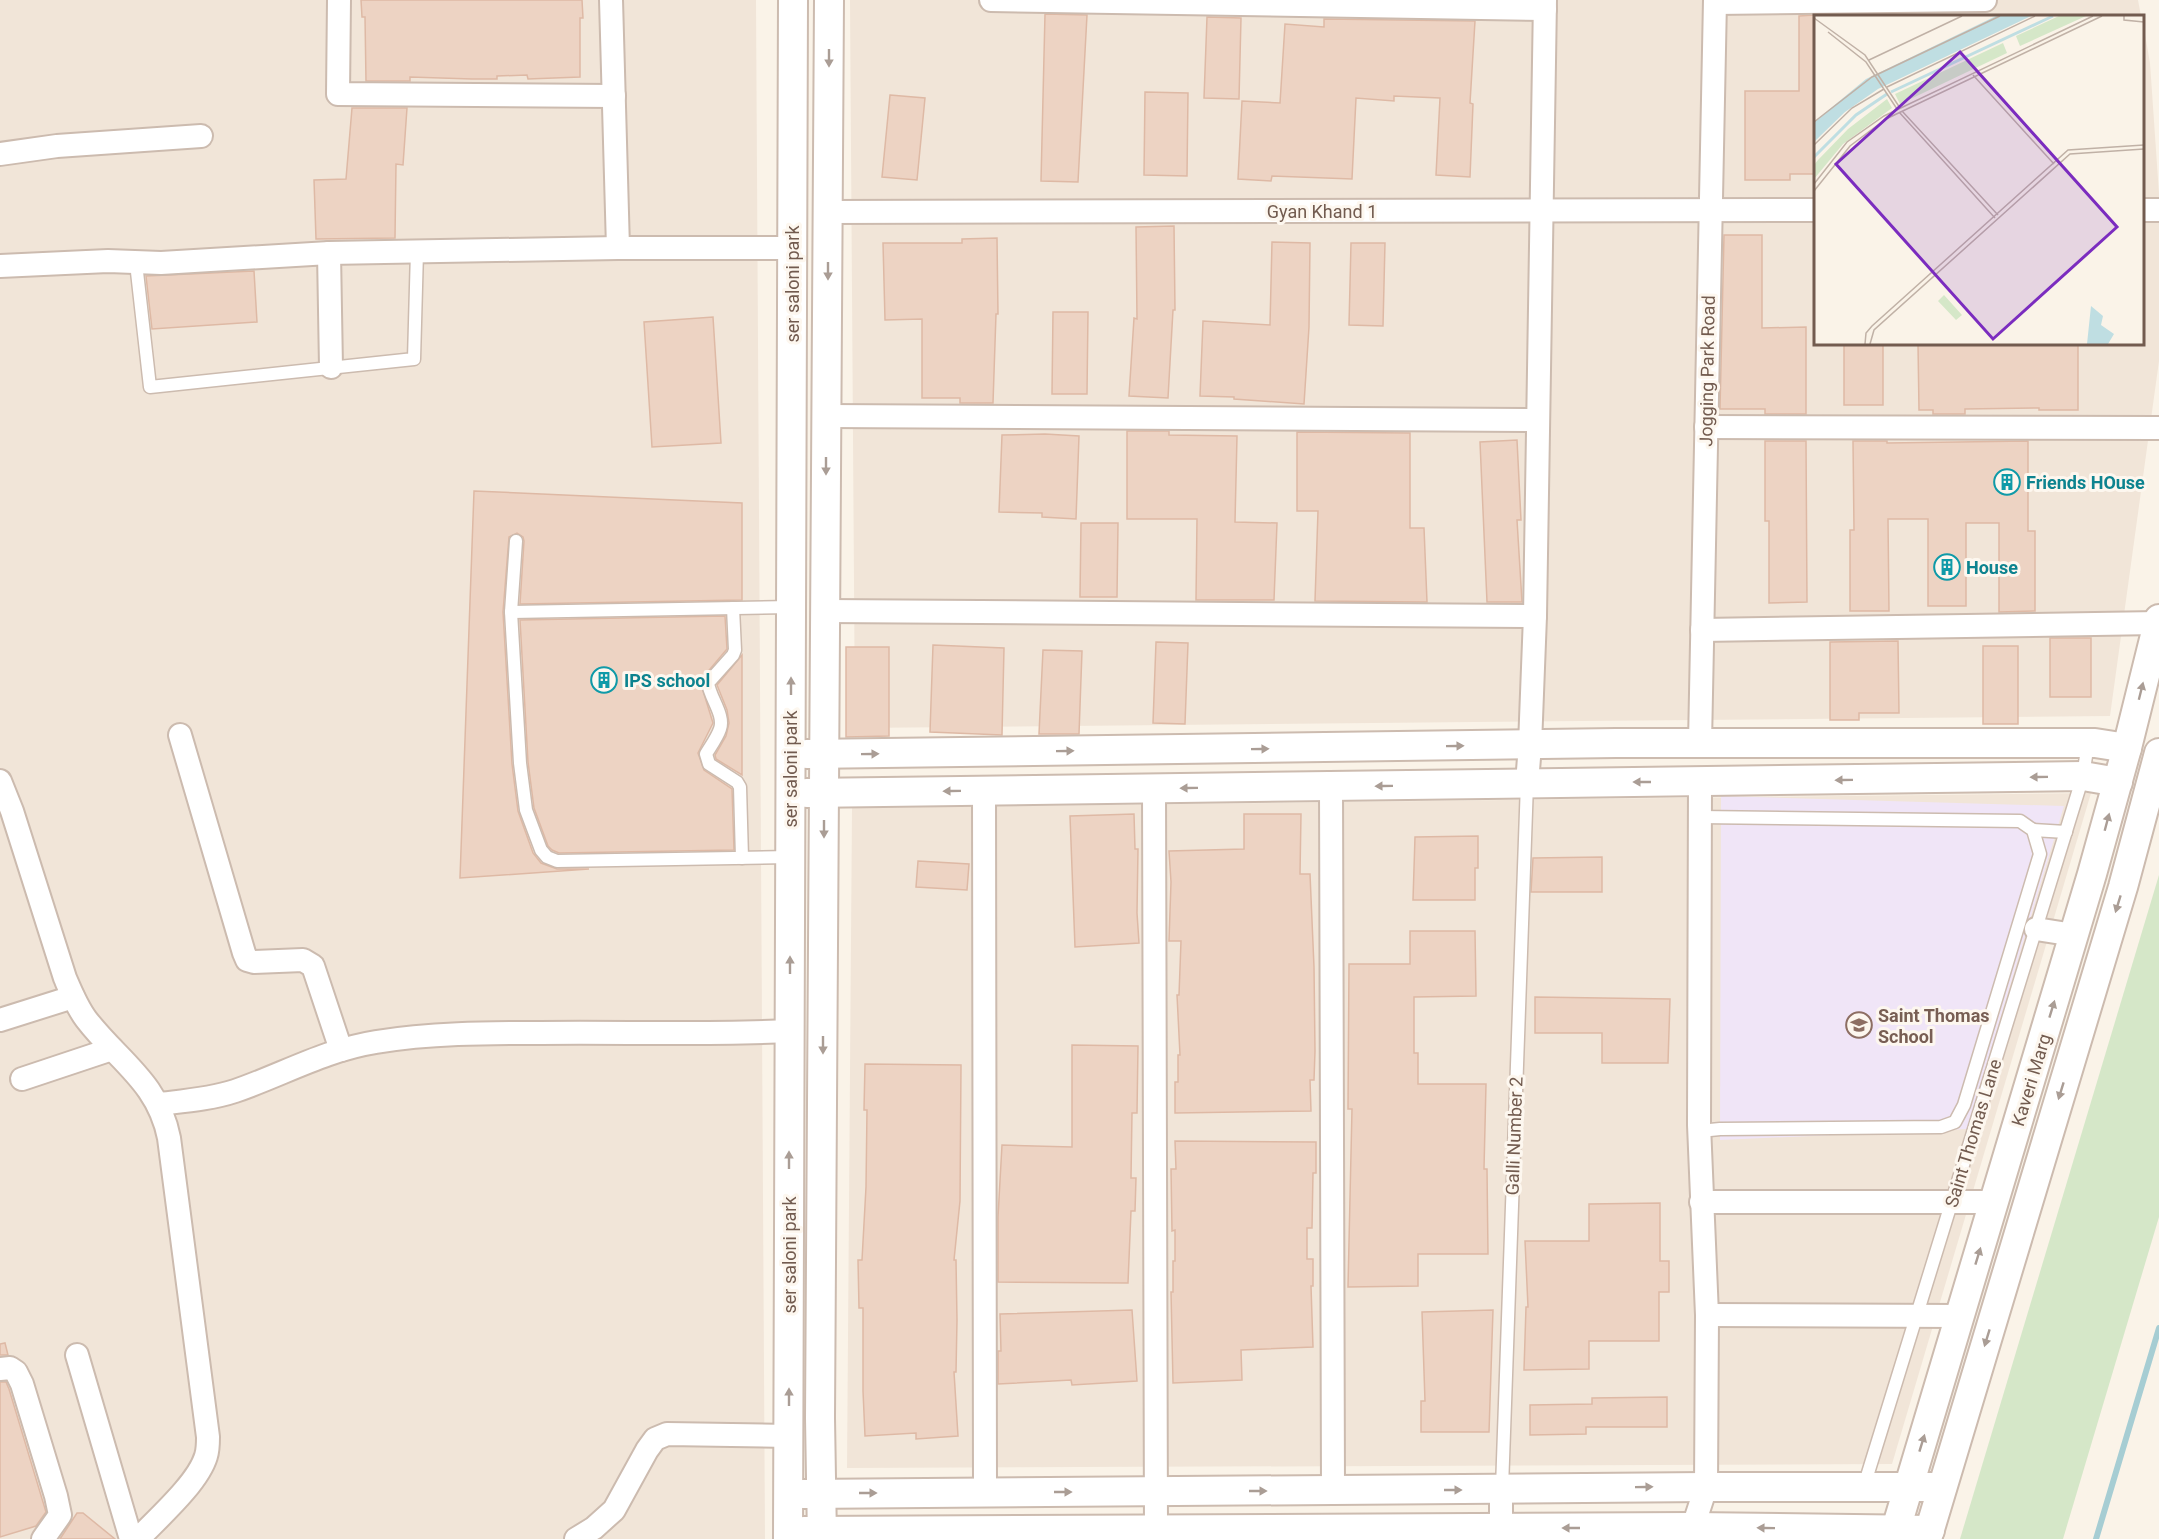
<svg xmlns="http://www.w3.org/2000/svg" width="2159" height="1539" viewBox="0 0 2159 1539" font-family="Roboto,sans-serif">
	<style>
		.residential { fill: #f1e5d8 }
		.education { fill: #f0e5f7 }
		.green { fill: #d5e7c8 }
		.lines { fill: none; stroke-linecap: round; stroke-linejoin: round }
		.stream { stroke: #a6cdd3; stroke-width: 6 }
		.building { fill: #edd3c3; stroke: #deb9a5; stroke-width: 1.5 }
		.service-casing { stroke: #ccbbaf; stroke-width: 15 }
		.minor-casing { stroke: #ccbbaf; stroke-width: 26 }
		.tertiary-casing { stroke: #ccbbaf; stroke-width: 32 }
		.service { stroke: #fff; stroke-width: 12 }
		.minor { stroke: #fff; stroke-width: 22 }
		.tertiary { stroke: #fff; stroke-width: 28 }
		.oneway { fill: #aa9d95 }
		.labels { text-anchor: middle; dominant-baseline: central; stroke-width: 6; stroke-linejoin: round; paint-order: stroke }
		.street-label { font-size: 18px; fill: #725b4f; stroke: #fdf7ef }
		.culture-label { font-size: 18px; font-weight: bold; fill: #0d838f; stroke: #fdf7ef; text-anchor: start }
		.education-label { font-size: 18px; font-weight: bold; fill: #785e54; stroke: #fdf7ef; text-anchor: start }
		.inset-river { fill: none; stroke: #bfdee2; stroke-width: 3 }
		.inset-road { fill: none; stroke: #c0b1a6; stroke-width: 1.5 }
		.view { fill: #7b2cbf; fill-opacity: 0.15; stroke: #7b2cbf; stroke-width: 3 }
		.inset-edge { fill: none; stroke: #725b4f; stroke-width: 3 }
	</style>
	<rect width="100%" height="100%" fill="#faf3e8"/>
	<g class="residential">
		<path d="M0,0H756L765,1539H0Z"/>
		<path d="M850,0H2138L2141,16H1816V344H2142L2143,23L2150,63L2159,194V361L2110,716L855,728Z"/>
		<path d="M2091,793L1892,1464L847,1468L852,808Z"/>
	</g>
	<path class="education" d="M1721,796L2064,806L1967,1129L1720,1140Z"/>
	<path class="green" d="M2159,875V1217L2063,1539H1960Z"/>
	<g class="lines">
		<path class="stream" d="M2096,1539L2159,1328"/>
	</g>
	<g class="building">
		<path d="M361,0H582L583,18H580V77L528,79L527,75L497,76V79H472L410,77V81H366L365,17H362Z"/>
		<path d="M1045,14L1087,15L1078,182L1041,181Z"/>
		<path d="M1815,15V174H1790V180H1745V91H1799V16Z"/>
		<path d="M1207,17L1241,18L1239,99L1204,98Z"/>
		<path d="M1324,19L1475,21L1470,103L1473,104L1470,177L1436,175L1440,98L1394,96V101L1356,98L1352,179L1272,176L1271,181L1238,179L1242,101L1280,103L1285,24L1324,27Z"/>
		<path d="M1145,92L1188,93L1187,176L1144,175Z"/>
		<path d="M890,95L925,98L917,180L882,177Z"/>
		<path d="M352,108H407L403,165L396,164L395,238L316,239L314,180L346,179Z"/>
		<path d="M1174,226L1175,310H1173L1168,398L1129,396L1134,318L1137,319L1136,227Z"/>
		<path d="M1724,235H1762V328L1806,327V414H1765V409H1720Z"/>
		<path d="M997,238L998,314H996L993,403H960V398H922V319L885,320L883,243H962V239Z"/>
		<path d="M1272,242L1310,243L1309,327L1304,404L1234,399V397L1200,396L1203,321L1270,325Z"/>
		<path d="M1351,243H1385L1383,326L1349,325Z"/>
		<path d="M254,271L257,322L152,329L146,276Z"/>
		<path d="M1053,312H1088L1087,394H1052Z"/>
		<path d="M713,317L721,443L652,447L644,322Z"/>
		<rect x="1844" y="344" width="39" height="61"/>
		<path d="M1918,344H2078V410H2039V408L1965,409V414H1933V410H1919Z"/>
		<path d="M1127,431H1169V435L1237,436L1235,522L1277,523L1274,600H1196L1197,519H1127Z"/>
		<path d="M1297,432L1410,433V528H1424L1427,602L1315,601L1318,511H1297Z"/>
		<path d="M1045,434L1079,436L1076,519L1042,517V513L999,512L1002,435Z"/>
		<path d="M1517,440L1521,520H1517L1522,602H1487L1480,442Z"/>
		<path d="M1765,441H1806L1807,602L1769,603V521H1765Z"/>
		<path d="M1853,441H1887V443L2028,441V531H2035V611L1999,612V523H1966V606H1928V519H1888L1889,611H1850V530H1854Z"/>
		<path d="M474,491L742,503V600L520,604L524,541L523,537L517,533L509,537L503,612L512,764L518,811L533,853L541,863L557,869H589L460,878Z"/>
		<path d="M1081,523H1118L1117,597H1080Z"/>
		<path d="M725,616L727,649L700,681L713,723L698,753L704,770L732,789L734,850L559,853L552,850L548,846L534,808L528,762L520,620Z"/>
		<rect x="2050" y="638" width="41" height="59"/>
		<path d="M1898,641L1899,713H1859V720H1830V642Z"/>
		<path d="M1156,642L1188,643L1185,724L1153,723Z"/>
		<path d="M933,645L1004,648L1002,735L930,732Z"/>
		<rect x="1983" y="646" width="35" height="78"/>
		<path d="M846,647H889V736L846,737Z"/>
		<path d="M1043,650L1082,651L1079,734H1039Z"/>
		<path d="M742,655V775L716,759L715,755L726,736L729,723L727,710L717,685Z"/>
		<path d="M1134,814L1135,849H1138L1137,913L1139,943L1075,947L1070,816Z"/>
		<path d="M1244,814H1301L1300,874H1310L1314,967L1315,1051L1314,1080H1310L1311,1111L1175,1113V1082H1178V1055H1180L1177,995H1179L1181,941H1169L1171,882L1169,851L1244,849Z"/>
		<path d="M1478,836V868H1475V900H1413L1415,837Z"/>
		<path d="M1602,857V892H1531L1533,858Z"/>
		<path d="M918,861L969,864L967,890L916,887Z"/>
		<path d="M1410,931H1475L1476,996L1414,997V1053H1418V1084H1486L1484,1169H1487L1488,1254H1418V1286L1348,1287L1352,1109H1348L1349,964H1410Z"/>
		<path d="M1535,997L1670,999L1668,1063H1602V1033H1535Z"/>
		<path d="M1072,1045L1138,1046L1137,1113H1132L1131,1178H1136L1135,1211H1131L1128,1283L998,1282V1217L1002,1145L1072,1147Z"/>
		<path d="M865,1064L961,1065L960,1201L954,1260H956L957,1320L956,1372H954L958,1436L916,1439V1433L865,1436L863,1391V1308H859L858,1260H862L866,1187L867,1110H864Z"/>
		<path d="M1175,1141L1316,1142V1173H1313L1312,1228H1307V1259H1313V1286H1311L1313,1347L1241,1350L1242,1380L1173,1383L1171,1292H1173V1261H1175V1230L1172,1231L1171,1169H1176Z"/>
		<path d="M1660,1203V1261H1669V1292H1659V1341H1589V1369L1524,1370L1526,1307H1528L1525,1241H1589V1204Z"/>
		<path d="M1132,1310L1137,1381L1072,1385L1071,1380L998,1384V1351H1001L1000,1314Z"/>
		<path d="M1493,1310L1489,1432H1421V1401H1425L1422,1312Z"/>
		<path d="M5,1343L8,1355H0V1344Z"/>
		<path d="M0,1382H6L9,1389L46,1512L36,1526L0,1537Z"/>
		<path d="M1667,1397V1427H1586V1434L1530,1435V1405L1592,1404V1398Z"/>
		<path d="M77,1513H83L115,1539H60Z"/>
	</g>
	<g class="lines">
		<g class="service-casing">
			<g id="service">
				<path d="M136,263L150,387L414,359L417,251"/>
				<path d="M516,541L511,612L520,763L526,810L541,850L547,857L557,861L790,857"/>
				<path d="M733,608L735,650L733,655L708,683C710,698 725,715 720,729C717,738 710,747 706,754L709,764L737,782L740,787L742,858"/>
				<path d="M511,612L791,607"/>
				<path d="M2033,830L2066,832"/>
				<path d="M1700,1131L1720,1129L1941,1127L1955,1122L1964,1105L2040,854L2033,830L2020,821L1700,817"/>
				<path d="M1864,1486L2083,776L2088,743"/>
				<path d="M1502,1488L1527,783"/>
			</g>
		</g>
		<g class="minor-casing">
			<g id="minor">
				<path d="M339,0L338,94L614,96"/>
				<path d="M611,0L618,248"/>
				<path d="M991,0L1545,9"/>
				<path d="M1715,3L1985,0"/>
				<path d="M0,154L57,146L201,136"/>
				<path d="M2142,210H2159"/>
				<path d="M828,212L1816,210"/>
				<path d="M329,253L331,367"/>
				<path d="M0,266L108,261L161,263L329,253L618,248H791"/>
				<path d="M827,416L1537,420"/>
				<path d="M1706,427L2159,428"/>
				<path d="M826,611L1535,616"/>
				<path d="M1702,630L2158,623"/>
				<path d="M180,735L244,953L247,960L254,962L303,960L313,966L341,1050"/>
				<path d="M1700,743L1715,0"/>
				<path d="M0,781L12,811L65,978C71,992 77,1007 86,1019C118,1061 158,1082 169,1138L208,1437C208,1443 208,1450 206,1456C198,1483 158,1518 138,1539"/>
				<path d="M1527,783L1530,745L1535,616L1545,0"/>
				<path d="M1331,787L1333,1490"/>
				<path d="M1154,789L1156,1531"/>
				<path d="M984,790L985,1492"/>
				<path d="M2036,929L2074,935"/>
				<path d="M0,1020L73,997"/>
				<path d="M22,1079L112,1049"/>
				<path d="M159,1104C184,1101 211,1099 235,1091C282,1075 325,1050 376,1042C430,1033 485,1033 540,1033C623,1032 706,1035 790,1031"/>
				<path d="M1701,1202H1994"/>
				<path d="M1707,1315L1960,1316"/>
				<path d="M77,1355L131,1539"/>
				<path d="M0,1369L10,1368L16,1372L22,1384L56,1496L60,1515L43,1539"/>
				<path d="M1693,1527L1706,1487L1707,1315L1699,1125L1700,782"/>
				<path d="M1501,1528V1489"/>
				<path d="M576,1539L594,1528L614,1510L647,1450L655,1439L667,1434L789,1436"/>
			</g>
		</g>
		<g class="tertiary-casing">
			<g id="tertiary">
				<path d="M807,754L1616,743H2095L2127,748"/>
				<path d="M807,793L2083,776L2118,782"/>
				<path d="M803,1494L1706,1487H1942"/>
				<path d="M804,1531L1693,1527L1930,1530"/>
				<path d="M788,1539L793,0"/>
				<path d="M822,1539L820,1418L829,0"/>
				<path d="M1893,1539L2092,874L2127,748L2159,619"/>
				<path d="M1927,1539L2123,887L2159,753"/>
			</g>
		</g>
		<use href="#service" class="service"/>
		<use href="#minor" class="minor"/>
		<use href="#tertiary" class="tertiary"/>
	</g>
	<defs><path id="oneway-solid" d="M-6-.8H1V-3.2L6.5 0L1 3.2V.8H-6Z" transform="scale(1.5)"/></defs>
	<g class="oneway">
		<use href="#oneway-solid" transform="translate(829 58) rotate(90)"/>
		<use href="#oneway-solid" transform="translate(828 271) rotate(90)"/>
		<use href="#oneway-solid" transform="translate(826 466) rotate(90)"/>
		<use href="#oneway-solid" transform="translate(791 686) rotate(-90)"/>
		<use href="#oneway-solid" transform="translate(2141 691) rotate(-76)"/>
		<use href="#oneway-solid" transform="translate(1455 746) rotate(-1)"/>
		<use href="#oneway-solid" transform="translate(1260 749) rotate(-1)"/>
		<use href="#oneway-solid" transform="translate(1065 751) rotate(-1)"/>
		<use href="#oneway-solid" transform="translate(870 754) rotate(-1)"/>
		<use href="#oneway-solid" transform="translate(2039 777) rotate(179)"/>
		<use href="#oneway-solid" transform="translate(1844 780) rotate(179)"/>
		<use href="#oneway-solid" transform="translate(1642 782) rotate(180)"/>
		<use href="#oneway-solid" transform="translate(1384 786) rotate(179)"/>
		<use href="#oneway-solid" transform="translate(1189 788) rotate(179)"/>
		<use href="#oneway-solid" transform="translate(952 791) rotate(179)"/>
		<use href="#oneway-solid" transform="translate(2107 822) rotate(-75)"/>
		<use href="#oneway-solid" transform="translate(824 829) rotate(90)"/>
		<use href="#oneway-solid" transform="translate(2118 904) rotate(107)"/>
		<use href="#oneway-solid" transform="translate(790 965) rotate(-90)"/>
		<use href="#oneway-solid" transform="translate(2052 1009) rotate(-73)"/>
		<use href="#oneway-solid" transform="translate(823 1045) rotate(90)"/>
		<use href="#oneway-solid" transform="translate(2061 1091) rotate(107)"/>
		<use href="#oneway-solid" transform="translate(789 1160) rotate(-90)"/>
		<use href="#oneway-solid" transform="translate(1978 1256) rotate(-73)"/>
		<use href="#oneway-solid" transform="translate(1987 1338) rotate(107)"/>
		<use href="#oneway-solid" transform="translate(789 1397) rotate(-90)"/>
		<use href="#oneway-solid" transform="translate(1922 1443) rotate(-73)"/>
		<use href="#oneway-solid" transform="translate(1644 1487) rotate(-1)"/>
		<use href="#oneway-solid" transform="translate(1453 1490)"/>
		<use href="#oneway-solid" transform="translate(1258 1491)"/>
		<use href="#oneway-solid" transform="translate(1063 1492)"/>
		<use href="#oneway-solid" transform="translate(868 1493)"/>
		<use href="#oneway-solid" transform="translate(1571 1528) rotate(180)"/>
		<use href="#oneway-solid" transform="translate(1766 1528) rotate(-179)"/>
	</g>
	<defs>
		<g id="building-ring" transform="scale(1.35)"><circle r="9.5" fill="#fdf7ef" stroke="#0f9aa8" stroke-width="1.5"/><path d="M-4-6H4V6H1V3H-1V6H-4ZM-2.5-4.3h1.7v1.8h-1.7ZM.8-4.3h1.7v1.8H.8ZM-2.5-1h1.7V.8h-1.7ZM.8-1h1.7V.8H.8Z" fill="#0f9aa8"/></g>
		<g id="school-ring" transform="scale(1.35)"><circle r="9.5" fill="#fdf7ef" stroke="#8d6e63" stroke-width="1.5"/><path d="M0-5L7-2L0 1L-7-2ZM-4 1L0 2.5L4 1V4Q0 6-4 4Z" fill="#8d6e63"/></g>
	</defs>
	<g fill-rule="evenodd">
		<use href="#building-ring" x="2007" y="482"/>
		<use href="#building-ring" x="1947" y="567"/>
		<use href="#building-ring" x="604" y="680"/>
		<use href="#school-ring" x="1859" y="1025"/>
	</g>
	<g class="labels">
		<g class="street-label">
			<text x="1322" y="211">Gyan Khand 1</text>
			<text transform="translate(792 284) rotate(-90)">ser saloni park</text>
			<text transform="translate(1707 371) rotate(-89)">Jogging Park Road</text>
			<text transform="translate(790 769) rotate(-90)">ser saloni park</text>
			<text transform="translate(2031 1080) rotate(-73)">Kaveri Marg</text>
			<text transform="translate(1973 1133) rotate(-73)">Saint Thomas Lane</text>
			<text transform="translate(1514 1136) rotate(-88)">Galli Number 2</text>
			<text transform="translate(789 1255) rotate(-90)">ser saloni park</text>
		</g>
		<g class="culture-label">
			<text x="2026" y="482">Friends HOuse</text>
			<text x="1966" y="567">House</text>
			<text x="624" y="680">IPS school</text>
		</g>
		<g class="education-label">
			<text x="1878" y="1015">Saint Thomas<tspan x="1878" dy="21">School</tspan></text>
		</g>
	</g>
	<g transform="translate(1814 15)">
		<rect width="330" height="330" fill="#faf3e8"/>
		<path d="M245,1H272L206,31L202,21ZM189,28L193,38L86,89L81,79ZM73,84L78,93L29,129L0,164V150L4,145L34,114ZM130,280L148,300L142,305L124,286Z" fill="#d5e7c8"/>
		<path d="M182,1H217L64,74L31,97L0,127V107L52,64ZM277,291L289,301L287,310L300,319L294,329H273Z" fill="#bfdee2"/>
		<path class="inset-river" d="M77,77L239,1M0,142L42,100L73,79"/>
		<path class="inset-road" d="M310,1V5L330,7M0,3L51,40L86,93M14,17L52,47L83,94M55,45L148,1M164,58L245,148M159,60L240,149M73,72L221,1M88,96L184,200M85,97L181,203M0,107L58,62L186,1M0,130L38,93L70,74M0,169L33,127L70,101L279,1M0,176L36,131L72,104L288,1M51,329L52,318L58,311L254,135L330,130M56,329L60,315L256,139L330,134"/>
		<path class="view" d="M146,37L303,212L179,324L22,149Z"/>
		<rect width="330" height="330" class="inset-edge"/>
	</g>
</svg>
